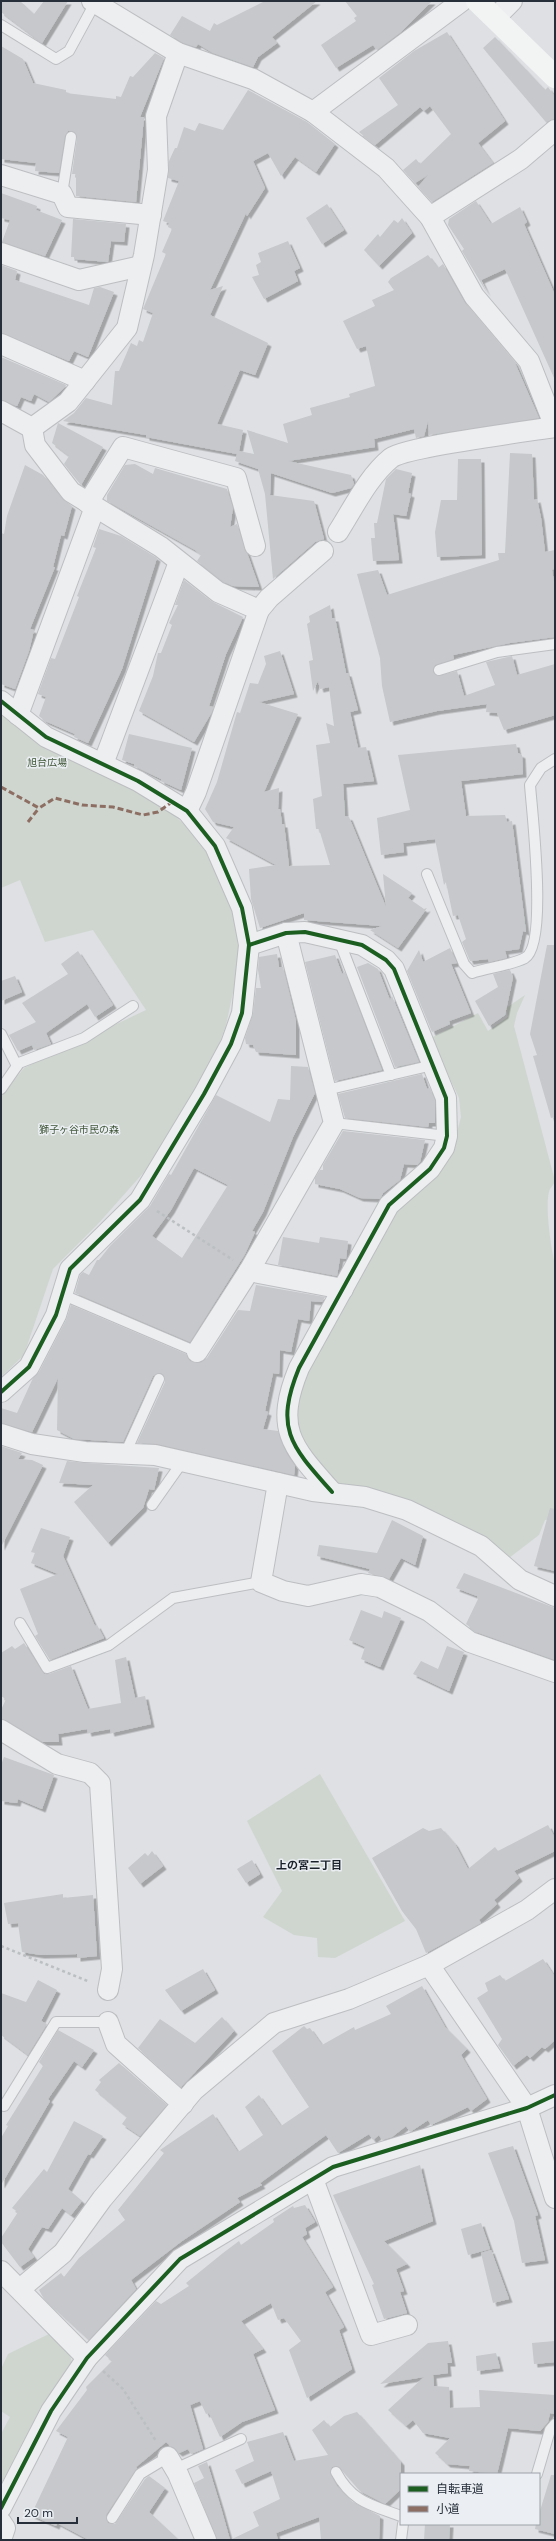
<svg xmlns="http://www.w3.org/2000/svg" width="556" height="2541" viewBox="0 0 556 2541" font-family="'DM Sans','Noto Sans JP',sans-serif">
	<style>
		.green { fill: #cfd6cf }
		.building { fill: #c6c8cb; fill-rule: evenodd; filter: url(#shadow) }
		.lines { fill: none; stroke-linecap: round; stroke-linejoin: round }
		.lane-casing { stroke: #bcbec1; stroke-width: 12 }
		.street-casing { stroke: #bcbec1; stroke-width: 22 }
		.path { stroke: #bcbfc2; stroke-width: 2.5; stroke-dasharray: 3 3; stroke-linecap: butt }
		.lane { stroke: #edeef0; stroke-width: 10 }
		.street { stroke: #edeef0; stroke-width: 20 }
		.secondary { stroke: #f2f4f4; stroke-width: 22 }
		.quiet { stroke: #8d6e63; stroke-width: 3; stroke-dasharray: 6 3; stroke-linecap: butt }
		.cycleway-casing { stroke: #ebeff3; stroke-width: 6 }
		.cycleway { stroke: #1b5e20; stroke-width: 4 }
		.labels { text-anchor: middle; dominant-baseline: central; stroke-width: 3; stroke-linejoin: round; paint-order: stroke }
		.park-label { font-size: 10px; fill: #3e5436; stroke: #ebeff3 }
		.neighbourhood-label { font-size: 11px; font-weight: bold; fill: #1a212a; stroke: #ebeff3 }
	</style>
	<defs>
		<filter id="shadow"><feDropShadow dx="3.5" dy="3.5" stdDeviation="0" flood-color="#0004"/></filter>
	</defs>
	<rect width="100%" height="100%" fill="#dee0e3"/>
	<g class="green">
		<path d="M1,712L164,806L199,838L232,903L240,960L226,1025L211,1066L152,1163L97,1225L53,1269L24,1355L1,1377V1097L24,1068L146,1010L93,930L45,942L20,880L1,888Z"/>
		<path d="M525,995L517,1013L514,1026L555,1181C554,1184 552,1186 550,1189C544,1202 551,1249 555,1264V1519L545,1520L539,1535L505,1561L340,1486L303,1444L294,1423L296,1392L397,1211L450,1149L457,1132L461,1117L459,1098L431,1038L478,1013L488,1031L508,1017L506,1008Z"/>
		<path d="M320,1774L405,1921L335,1958L318,1957L317,1938L294,1935L263,1917L282,1891L247,1821Z"/>
		<path d="M49,2334L70,2353L73,2369L42,2412L1,2484V2434L10,2417L1,2411V2369L8,2354Z"/>
	</g>
	<g class="building">
		<path d="M1,1H20L34,14L44,1H68L42,43L1,12Z"/>
		<path d="M265,1H317L272,37L277,43L258,57L253,67L213,53L198,44L196,47L183,43L170,35L182,16L210,31L214,23L217,25Z"/>
		<path d="M345,1H432L401,32L377,50L373,45L336,68L321,45L356,21L354,18L357,16Z"/>
		<path d="M447,32L505,121L478,143L493,163L432,202L418,187L428,175L415,183L403,170L416,159L420,164L451,134L430,106L424,111L420,107L375,145L359,132L398,105L379,78L414,51Z"/>
		<path d="M495,37L545,90L548,87L555,97V119L546,122L483,48Z"/>
		<path d="M1,46L23,59L33,83L66,90V93L116,99V96L121,97L130,76L133,77L155,53L164,58L140,117H144L136,202L76,196V174H72L77,138L72,131H68L65,136L59,173L35,171L36,163L1,159Z"/>
		<path d="M248,90L307,122L335,144L316,172L295,157L281,176L268,153L253,161L265,188L247,216L246,213L210,290L223,286L210,315L268,343L255,375L240,370L217,424L243,430L239,451L254,454L247,430L288,443L283,424L312,415L310,408L350,397L349,394L375,386L366,346L357,349L343,321L375,306L372,300L394,290L388,282L391,278L428,255L438,268L443,264L465,303L515,363L539,418L429,435L428,421L424,436L416,438L414,429L374,439L375,447L288,461L351,475L354,484L351,488L332,493L271,473L270,495L314,501L324,539L315,542L273,579L265,494L258,469L235,461L237,454L146,437V435L63,421L74,413L86,398L112,405L115,371H119L131,343L137,346L139,340L143,342L153,313L143,309L166,254L162,252L172,229L168,227L169,223L163,221L179,181L168,178L169,161L175,148H177L184,127L195,131L199,123L223,130Z"/>
		<path d="M1,193L37,206L36,210L62,220L45,256L2,242L10,220L1,218Z"/>
		<path d="M476,201L491,224L520,207L527,222L524,224L555,295V380L505,269L481,280L487,293L462,251L464,249L448,225L449,219Z"/>
		<path d="M327,204L344,230L322,244L306,218Z"/>
		<path d="M402,218L412,233L379,266L364,250L378,234L380,237L394,220L398,223Z"/>
		<path d="M73,219L126,224L124,242L111,241L108,262L74,259V257H71Z"/>
		<path d="M288,241L300,268L294,271L298,281L264,299L252,277L259,275L256,265L261,262L258,253Z"/>
		<path d="M1,265L17,271L15,280L89,305L94,288L100,287L114,292L88,357L74,351L69,361L1,333Z"/>
		<path d="M1,357L66,385L65,387L49,402L34,394L31,401L21,397L17,406L1,400Z"/>
		<path d="M58,423L103,447L81,485L64,464L69,456L52,443Z"/>
		<path d="M510,453L532,454L534,500L537,499L541,518L545,552L555,550V568L552,570L555,587V637L510,643L453,655L454,659L435,665L433,672L438,676L457,671L464,696L495,685L486,662L512,656L517,675L555,664V715L504,730L497,713L486,712L487,704L437,711L390,722L382,686L380,658L357,574L378,570L387,595L499,560L498,553H505Z"/>
		<path d="M458,459H481L482,555L437,557L435,532L441,500H457Z"/>
		<path d="M135,464L153,474L155,468L227,489L233,508L230,527L237,524L259,587L233,586L224,582L197,561L201,555L195,550L107,501V495L125,465Z"/>
		<path d="M25,465L43,475L62,499L72,506L64,536L61,535L53,567H55L30,629L34,630L29,651L15,689L1,684V533L4,534L7,516Z"/>
		<path d="M396,469L412,473L408,493L411,494L406,516L393,514L399,560L373,561L371,538H375L374,523H377L386,479Z"/>
		<path d="M99,529L121,536L157,558L122,669L88,743L74,737L75,734L45,721L39,716L46,697L38,694L51,658L55,659L79,597L77,596L96,548L93,547Z"/>
		<path d="M184,580L211,601L243,617L226,654L209,706L213,707L212,712L194,742L139,711L153,676L158,653H161L172,625L169,623L178,605H175Z"/>
		<path d="M330,605L332,618H335L346,673H348L358,710L350,712L358,748L366,747L374,781L343,784L345,816L349,817L386,907L383,874L412,893L408,898L424,909L427,908L398,948L370,930L382,926L304,920V913L260,928L251,899L249,869L276,865L226,838L234,827L213,822L205,809L217,782L237,712L240,713L250,683L258,684L266,664L264,656L280,651L294,694L259,702L298,714L264,792L279,788L278,809H280L282,824H284L289,866L330,865L319,829H316L313,799L322,796L316,745L330,743L326,723L334,726L329,687L320,689L318,681L313,691L309,661L313,660L307,624L310,622L309,616Z"/>
		<path d="M129,734L192,748L181,790L161,781V779L134,766V764L122,760Z"/>
		<path d="M516,744L518,753L522,755L523,774L461,781L466,816L505,815L507,822L512,821L526,932L523,931L519,949L505,951L507,958L489,962L488,959L470,961L462,942L466,939L458,915L453,916L446,882L444,885L435,839L403,843L404,852L381,855L377,818L410,810L398,755Z"/>
		<path d="M547,945H555V1117L551,1118L533,1056L537,1055L530,1034Z"/>
		<path d="M450,948L457,963L451,964L471,1013L449,1021L450,1024L432,1032L407,971L419,950L423,962Z"/>
		<path d="M78,951L113,1005L95,1017L87,1004L46,1033L51,1044L34,1050L32,1045L18,1051L9,1035L36,1022L22,1003L68,974L61,964Z"/>
		<path d="M277,954L279,967H283L296,1021V1055L256,1052L253,1045L246,1044L245,1038L253,1014L256,988H261L258,970L259,957Z"/>
		<path d="M335,955L342,974L345,972L382,1070L335,1081L305,962Z"/>
		<path d="M368,963L378,969L390,1000L392,996L419,1062L395,1067L357,967Z"/>
		<path d="M510,970L513,977L505,1015L489,1026L475,1001L498,987L493,974Z"/>
		<path d="M15,976L22,992L1,1001V981Z"/>
		<path d="M291,1066L308,1067L315,1093L293,1137L263,1212L252,1231L255,1232L245,1254L190,1342L75,1293L80,1275L83,1272L89,1275L97,1260H99L110,1246L150,1206L169,1174L171,1175L216,1095L270,1122L278,1099L290,1100ZM194,1168L228,1185L182,1258L152,1236L171,1210Z"/>
		<path d="M422,1074L427,1089L430,1088L435,1100V1123H429L428,1127L345,1118L338,1094Z"/>
		<path d="M343,1131L425,1140L420,1162L417,1165L404,1164L400,1180L383,1193L380,1199L360,1198L340,1189L315,1184V1178L320,1170H323V1165Z"/>
		<path d="M283,1237L319,1243L320,1237L348,1241L346,1259L340,1258L337,1276L278,1265Z"/>
		<path d="M256,1285L325,1297L322,1302L311,1301L309,1321L298,1319L291,1352L280,1350L279,1374L273,1373L265,1411L268,1412L263,1429L278,1431L287,1454L295,1466L294,1475L157,1444L137,1443L165,1382L164,1376L161,1373L153,1376L123,1442L74,1439L57,1430L58,1378L32,1432L1,1423V1408L17,1413L33,1378L39,1372L66,1320L71,1305L186,1354L190,1361L197,1363L207,1358L238,1310L250,1311Z"/>
		<path d="M1,1446L22,1453L18,1459L32,1460L43,1465L1,1547Z"/>
		<path d="M67,1461L85,1463L159,1468L154,1490L149,1489L143,1508L108,1543L74,1502L93,1485L59,1483Z"/>
		<path d="M550,1508L555,1509V1571L534,1566Z"/>
		<path d="M392,1520L423,1536L415,1565L401,1558L389,1579L368,1573L370,1569L317,1556L319,1545L377,1553Z"/>
		<path d="M41,1528L70,1537L63,1556L95,1626L97,1625L104,1638L50,1660L35,1636L38,1634L20,1589L58,1574L31,1563L35,1553L31,1552Z"/>
		<path d="M464,1573L555,1608V1660L476,1632L466,1624L478,1599L477,1596L456,1588Z"/>
		<path d="M361,1610L382,1618L384,1611L401,1618L380,1667L361,1659L365,1647L349,1640Z"/>
		<path d="M24,1643L44,1674H49L71,1666L88,1709L121,1703L115,1660L126,1657L135,1698L145,1696L151,1724L111,1733L110,1729L88,1733L87,1729L58,1734L59,1742H43L1,1719V1710L6,1699L1,1696V1653L12,1646L15,1649Z"/>
		<path d="M447,1646L464,1652L449,1691L413,1674L421,1661L438,1669Z"/>
		<path d="M4,1757L54,1775L42,1809L18,1799L17,1803L1,1801V1765Z"/>
		<path d="M548,1825L555,1838V1851L514,1871L519,1878L494,1900L497,1904L479,1920L481,1923L426,1953L416,1929L402,1911L372,1858L423,1828L429,1831L441,1828L455,1844L468,1869L495,1847L498,1851Z"/>
		<path d="M152,1851L163,1866L140,1884L128,1868L145,1853L148,1856Z"/>
		<path d="M252,1860L260,1874L246,1883L237,1869Z"/>
		<path d="M63,1894V1898L93,1895L97,1956L77,1958V1954L41,1955L22,1952L18,1923L8,1924L4,1903Z"/>
		<path d="M543,1959L555,1977V2040L545,2049L542,2047L530,2058L527,2055L513,2066L498,2045L502,2039L477,1998L488,1991L485,1983L500,1975L505,1981Z"/>
		<path d="M203,1969L215,1990L181,2011L165,1990Z"/>
		<path d="M38,1980L57,1990L41,2021L47,2024L28,2055L1,2035V1993L26,2002Z"/>
		<path d="M422,1986L445,2027L467,2049L461,2055L487,2099L471,2111L468,2107L431,2125L428,2120L410,2132L406,2126L392,2137L382,2140L379,2135L373,2140L369,2134L338,2153L326,2135L260,2183L262,2185L237,2198L240,2202L182,2241L131,2280L136,2289L89,2340L44,2299L39,2290L61,2273L64,2277L79,2258L125,2220L118,2210L164,2153L160,2150L213,2114L238,2152L263,2135L245,2107L259,2095L281,2126L309,2107L272,2051L304,2026L307,2029L310,2028L322,2045L354,2027L355,2030L391,2014L386,2006Z"/>
		<path d="M222,2017L234,2031L181,2087L138,2048L160,2019L195,2043Z"/>
		<path d="M58,2030L94,2050L82,2067L74,2061L48,2099L50,2101L1,2185V2138L8,2126L6,2125L43,2066L39,2062Z"/>
		<path d="M119,2063L167,2105L140,2136L122,2124L127,2117L95,2090L101,2082L99,2080Z"/>
		<path d="M74,2121L103,2136L90,2155L88,2154L68,2189L82,2201L71,2215L62,2208L48,2229L42,2227L28,2249L34,2257L20,2267L1,2242V2238L18,2212L12,2208L44,2169L47,2172Z"/>
		<path d="M513,2146L538,2215L535,2216L545,2260L522,2263L514,2221L488,2153Z"/>
		<path d="M420,2165L433,2221L384,2241L407,2264L396,2269L404,2291L400,2292L407,2313L384,2319L372,2285L374,2284L333,2195Z"/>
		<path d="M305,2205L315,2222L305,2228L307,2234L302,2237L333,2287L325,2292L344,2327L339,2330L352,2369L307,2398L289,2350L301,2341L284,2318L278,2320L271,2303L241,2321L263,2349L253,2354L275,2410L242,2422L220,2437L209,2413L206,2414L200,2401L190,2405L203,2449L191,2454L188,2449L179,2453L166,2442L136,2467L137,2468L106,2515L108,2523L115,2524L145,2479L149,2476L165,2488L149,2512L179,2540H89L57,2523L56,2526L31,2515L68,2437L56,2431L87,2390L86,2387L112,2361L105,2355L156,2301L161,2304L189,2286L186,2283L223,2253L239,2241L241,2245L274,2222L273,2219L293,2206L294,2208Z"/>
		<path d="M481,2223L490,2249L468,2255L461,2229Z"/>
		<path d="M491,2250L509,2299L493,2303L481,2253Z"/>
		<path d="M448,2341L452,2363H447L448,2373L433,2375L434,2386L449,2387L450,2408L480,2407L479,2390L555,2395V2414L550,2413L548,2422L540,2431L508,2428L497,2474L469,2471L470,2466L447,2464L435,2453L450,2438L423,2433L413,2420L406,2426L388,2410L424,2377L380,2384L428,2343Z"/>
		<path d="M555,2341V2362L534,2364L532,2343Z"/>
		<path d="M496,2353L500,2368L477,2371L476,2356Z"/>
		<path d="M357,2412L401,2462V2489L385,2504L360,2491L339,2467H332L330,2473L337,2486L351,2501L380,2516L379,2540H321L319,2517L276,2533L278,2540H230L259,2526L253,2512L280,2499L271,2471L242,2484L235,2470L254,2461L247,2442L283,2432L294,2461L328,2455L312,2430L324,2420L330,2427L344,2416Z"/>
		<path d="M207,2462L221,2508L230,2540H217L194,2483L204,2478L198,2466Z"/>
		<path d="M551,2475H555V2534L535,2529L536,2524H539V2514Z"/>
		<path d="M425,2524H450L449,2540H424Z"/>
	</g>
	<g class="lines">
		<g class="lane-casing">
			<g id="lane">
				<path d="M1,25L56,59L69,51L95,3"/>
				<path d="M62,194L71,137"/>
				<path d="M439,670L497,652L555,644"/>
				<path d="M427,874L464,964L472,973C487,968 512,965 525,958C548,945 532,813 530,785L541,768L555,759"/>
				<path d="M339,940L391,1075"/>
				<path d="M1,1034L17,1066"/>
				<path d="M1,1089L19,1063L84,1038L133,1006"/>
				<path d="M326,1090L433,1065"/>
				<path d="M334,1123L447,1136"/>
				<path d="M61,1294L197,1352"/>
				<path d="M125,1454L159,1379"/>
				<path d="M152,1505L183,1461"/>
				<path d="M20,1623L47,1668L109,1645L173,1598L261,1582"/>
				<path d="M4,2106L56,2022H108"/>
				<path d="M175,2469L241,2439"/>
				<path d="M336,2472C352,2502 371,2505 401,2516"/>
				<path d="M537,2474L550,2430L555,2424"/>
				<path d="M112,2518L140,2474L168,2457"/>
				<path d="M401,2540L403,2524"/>
			</g>
		</g>
		<g class="street-casing">
			<g id="street">
				<path d="M92,1L178,53L253,79L313,112L386,168L430,217L474,296L529,361L555,427"/>
				<path d="M495,18L512,1"/>
				<path d="M313,112L462,1"/>
				<path d="M1,175L62,194L68,207L151,215"/>
				<path d="M430,217L521,159L555,130"/>
				<path d="M1,253L79,280L141,266"/>
				<path d="M1,344L85,381"/>
				<path d="M1,411L32,428L35,445L71,492L161,547L218,592L259,610L196,792L187,811"/>
				<path d="M32,428L68,402L127,328L144,255L158,170L156,116L178,53"/>
				<path d="M88,503L123,447L236,478L255,546"/>
				<path d="M338,532C354,507 368,477 391,458C405,447 529,431 555,427"/>
				<path d="M259,610L269,598L323,551"/>
				<path d="M1,701L46,737L138,781L187,811L215,846L242,908L249,945L242,1013L231,1044L204,1094L140,1200L70,1269L56,1315L29,1367L1,1392"/>
				<path d="M18,715L95,507"/>
				<path d="M103,764L179,562"/>
				<path d="M249,945L286,933L305,932L362,945L386,960L394,969L446,1098L447,1136L444,1148L430,1169L389,1205L299,1368C274,1429 291,1446 332,1492"/>
				<path d="M249,1271L343,1289"/>
				<path d="M197,1352L249,1271L334,1123L286,933"/>
				<path d="M1,1434L32,1444L85,1452L155,1455L313,1491L365,1497L407,1510L481,1546L520,1580L555,1596"/>
				<path d="M278,1483L261,1582L283,1591L308,1596L361,1584L380,1587L429,1611L470,1642L555,1672"/>
				<path d="M1,1730L57,1764L90,1773L100,1783L112,1969L108,1990"/>
				<path d="M429,1965L527,2108L555,2198"/>
				<path d="M108,2022L116,2044L183,2104"/>
				<path d="M313,2179L371,2335L407,2325"/>
				<path d="M1,2271L87,2358"/>
				<path d="M20,2289L63,2253L102,2199L194,2090L274,2023L349,1999L429,1965L527,1910L555,1889"/>
				<path d="M168,2457L178,2474L206,2540"/>
				<path d="M1,2508L51,2411L87,2358L180,2259L333,2167L527,2108L555,2095"/>
				<path d="M1,2522L5,2528L1,2540"/>
			</g>
		</g>
		<g class="path">
			<path d="M157,1211L233,1260"/>
			<path d="M1,1946L90,1982"/>
			<path d="M103,2371L123,2389L156,2441"/>
		</g>
		<use href="#lane" class="lane"/>
		<use href="#street" class="street"/>
		<path class="secondary" d="M477,1L555,77"/>
		<g class="quiet">
			<path d="M1,787L39,808L55,798L82,805L113,807L143,815L158,812L172,802"/>
			<path d="M28,822L39,808"/>
		</g>
		<g class="cycleway-casing">
			<g id="cycleway">
				<path d="M1,701L46,737L138,781L187,811L215,846L242,908L249,945L242,1013L231,1044L204,1094L140,1200L70,1269L56,1315L29,1367L1,1392"/>
				<path d="M249,945L286,933L305,932L362,945L386,960L394,969L446,1098L447,1136L444,1148L430,1169L389,1205L299,1368C274,1429 291,1446 332,1492"/>
				<path d="M1,2508L51,2411L87,2358L180,2259L333,2167L527,2108L555,2095"/>
			</g>
		</g>
		<use href="#cycleway" class="cycleway"/>
	</g>
	<g class="labels">
		<g class="park-label">
			<text x="47" y="762">旭台広場</text>
			<text x="79" y="1129">獅子ヶ谷市民の森</text>
		</g>
		<g class="neighbourhood-label">
			<text x="309" y="1865">上の宮二丁目</text>
		</g>
	</g>
	<rect width="556" height="2541" fill="none" stroke="#272f3a" stroke-width="4"/>
	<rect x="400" y="2473" width="140" height="52" fill="#ebeff3" stroke="#9da2a9"/>
	<rect x="408" y="2486" width="20" height="6" fill="#1b5e20" stroke="#9da2a9"/>
	<text x="436" y="2493" font-size="12" fill="#272f3a">自転車道</text>
	<rect x="408" y="2506" width="20" height="6" fill="#8d6e63" stroke="#9da2a9"/>
	<text x="436" y="2513" font-size="12" fill="#272f3a">小道</text>
	<path d="M18 2517v6h59v-6" fill="none" stroke="#272f3a" stroke-width="2"/>
	<text x="24" y="2517" font-size="12" fill="#272f3a" stroke="#ebeff3" stroke-width="3" paint-order="stroke">20 m</text>
</svg>
